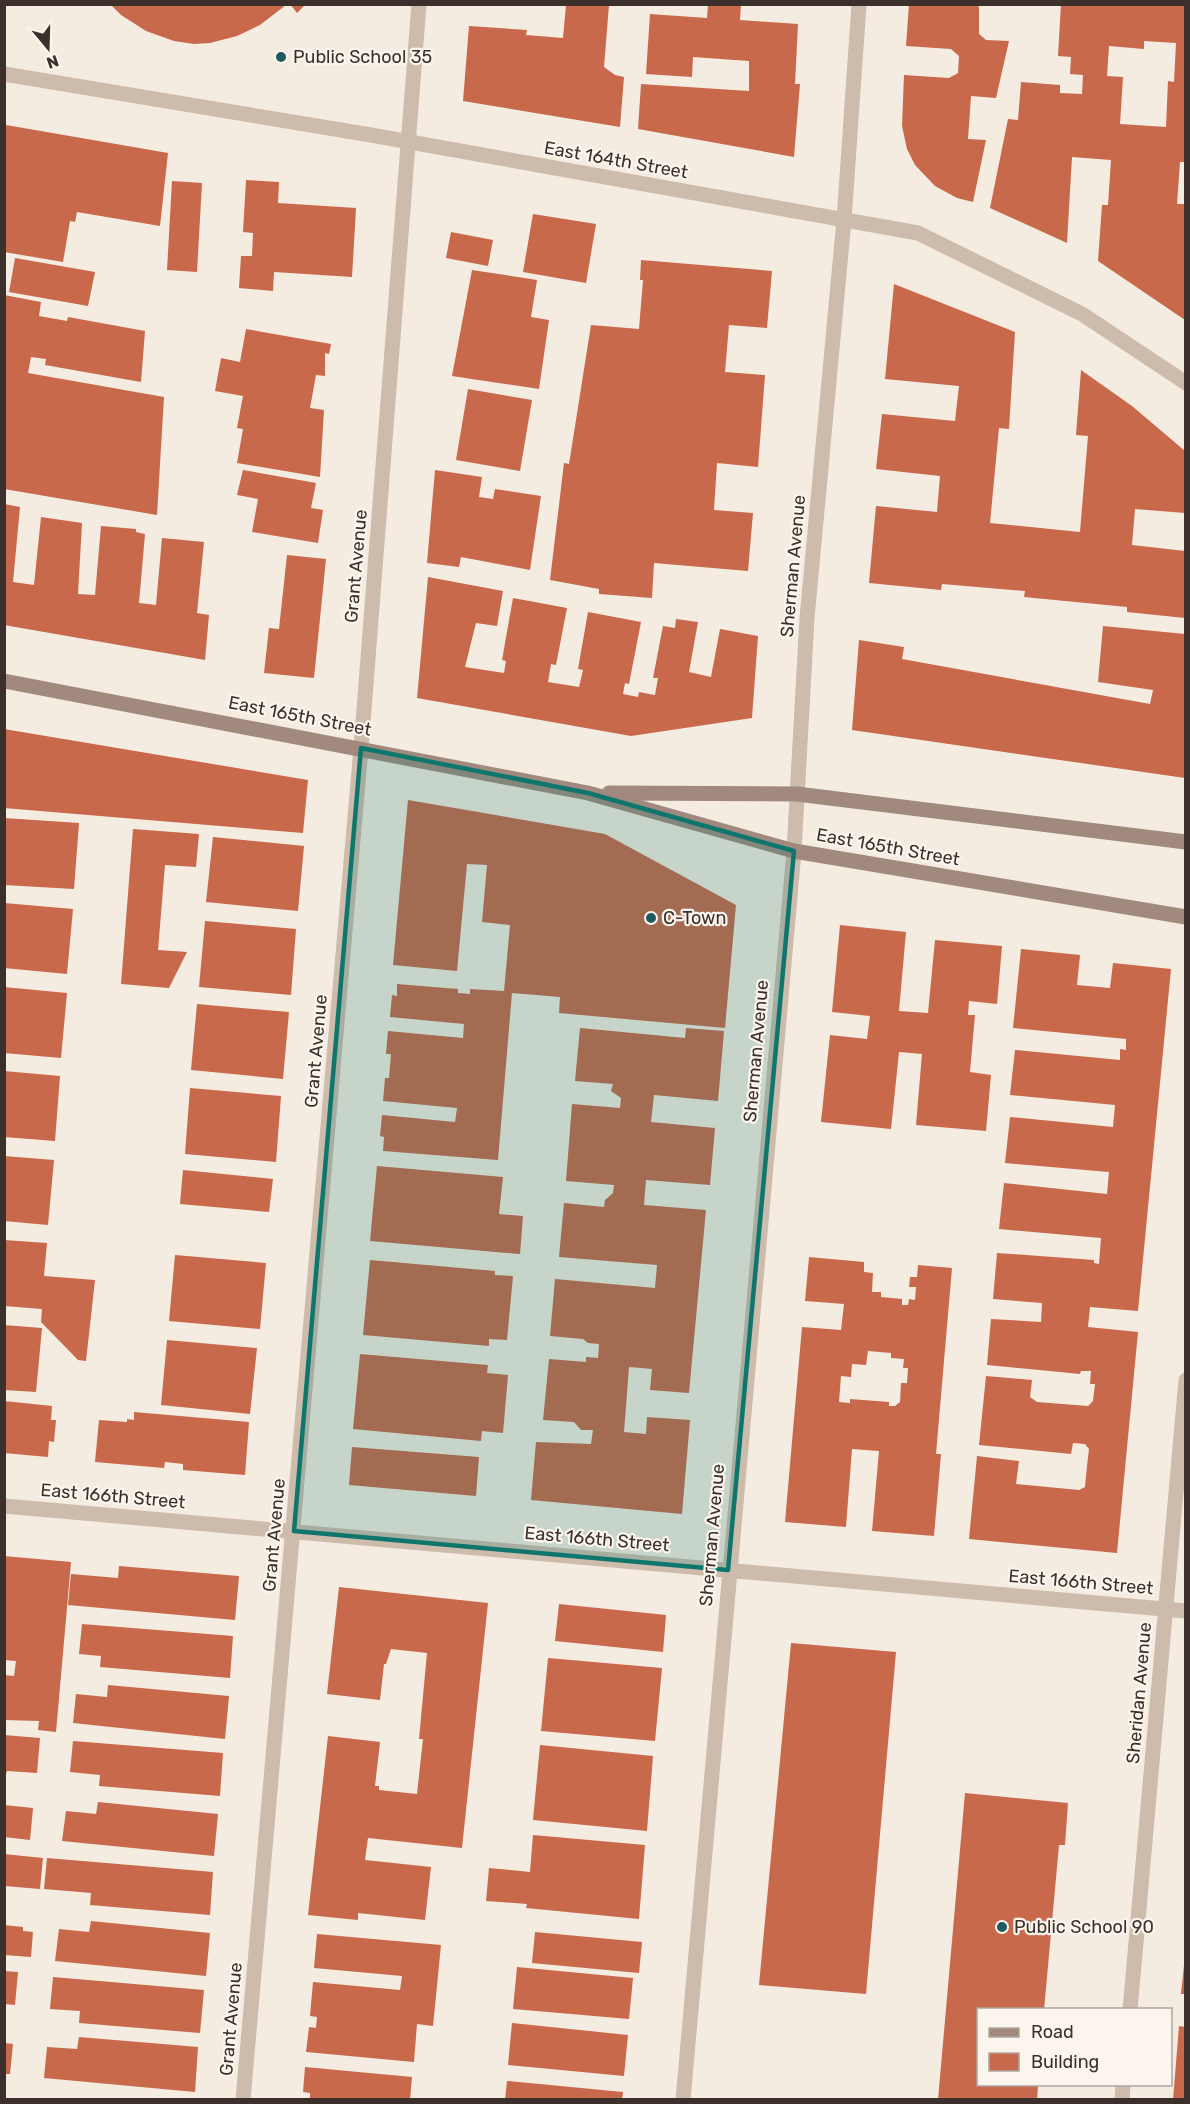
<svg xmlns="http://www.w3.org/2000/svg" width="1190" height="2104" viewBox="0 0 1190 2104" font-family="Rubik,sans-serif">
	<style>
		.building { fill: #c8694b; fill-rule: evenodd }
		.lines { fill: none; stroke-linecap: round; stroke-linejoin: round }
		.street { stroke: #cdbbac; stroke-width: 15 }
		.secondary { stroke: #a18a7d; stroke-width: 15 }
		.marked { fill: #0f766e; fill-opacity: 0.2; stroke: #0f766e; stroke-width: 4.5; stroke-linejoin: round }
		.poi-dot { fill: #1f5a5e; stroke: #fbf5ee; stroke-width: 2 }
		.labels { text-anchor: middle; dominant-baseline: central; stroke-width: 4.5; stroke-linejoin: round; paint-order: stroke }
		.poi-label { font-size: 18px; fill: #3b302b; stroke: #fbf5ee; text-anchor: start }
		.street-label { font-size: 18px; fill: #3b302b; stroke: #fbf5ee }
	</style>
	<rect width="100%" height="100%" fill="#f4ebe1"/>
	<g class="building">
		<path d="M290,4H306L297,13Z"/>
		<path d="M708,4H741L740,20L798,24L795,84H800L794,157L638,129L641,84L749,91V61L693,57L692,77L646,74L650,14L707,18Z"/>
		<path d="M909,4H975L979,7V34L986,40L1009,41L996,98L971,96L968,139L986,140L973,202L957,198L935,186L915,165L907,149L902,126L904,75L949,78L958,73L959,56L951,49L906,46Z"/>
		<path d="M1061,4H1185V162H1180L1177,204H1185V320L1098,261L1102,205H1108L1111,160L1072,157L1067,243L990,208L1008,119L1018,120L1021,82L1060,85V93L1082,94L1083,75L1070,74L1071,57L1058,56ZM1144,41L1176,43L1174,82L1168,81L1166,127L1120,124L1123,77L1107,76L1109,46L1144,49Z"/>
		<path d="M111,5H286L260,25L237,36L210,43L194,44L174,41L146,31L121,15Z"/>
		<path d="M566,5H609L604,67L615,75L624,77L620,127L463,101L469,26L527,30L526,35L563,38Z"/>
		<path d="M6,125L168,153L160,226L77,212L75,222L70,221L63,262L4,252Z"/>
		<path d="M246,180L279,182L278,203L356,208L352,277L274,272L273,291L239,288L241,256H252L253,233L243,232Z"/>
		<path d="M172,181L202,183L197,272L167,270Z"/>
		<path d="M533,214L596,224L586,283L523,272Z"/>
		<path d="M451,232L493,240L488,266L446,258Z"/>
		<path d="M15,258L95,272L88,306L9,292Z"/>
		<path d="M641,260L772,271L767,328L729,325L725,372L765,375L758,467L717,463L714,510L753,513L748,571L654,563L652,598L599,594V589L550,580L564,463L569,464L591,325L639,329L643,280H640Z"/>
		<path d="M472,270L537,280L531,317L549,320L539,389L452,376Z"/>
		<path d="M894,284L1015,332L1009,429L999,428L990,523L1080,532L1088,436L1076,435L1081,370L1132,406L1185,451V513L1135,509L1132,545L1185,551V618L1127,612V607L1024,597L1025,591L942,584L941,590L869,583L876,506L937,512L940,476L876,469L882,414L955,421L959,386L885,379Z"/>
		<path d="M4,295L41,302L39,316L67,321L68,317L145,331L141,382L45,365L46,359L31,357L28,373L164,397L157,515L4,489Z"/>
		<path d="M246,329L331,344L329,354L325,353V376L316,375L310,408L324,410L320,477L237,463L243,429L237,428L243,396L215,391L221,358L240,362Z"/>
		<path d="M468,389L532,400L520,471L456,460Z"/>
		<path d="M243,470L316,483L311,508L323,510L318,543L252,532L258,499L237,495Z"/>
		<path d="M435,470L482,477L479,497L493,499L495,489L541,496L530,570L461,557L459,567L427,563Z"/>
		<path d="M4,504L20,507L13,582L34,585L41,517L82,523L78,594L95,595L101,526L136,529V532L145,534L139,603L156,605L162,538L204,542L197,613L209,615L205,660L4,625Z"/>
		<path d="M287,555L326,559L314,678L264,673L269,628L279,629Z"/>
		<path d="M428,577L503,591L497,626L476,623L465,667L504,673L506,661L502,660L513,598L567,608L556,665L551,664L548,682L579,687L583,670L578,669L588,612L641,622L629,684L625,683L623,694L638,697L639,692L655,695L658,678H653L663,626L675,628L676,619L698,622L689,672L711,677L720,629L758,636L752,718L631,736L417,698Z"/>
		<path d="M1103,626L1185,634V778L852,730L859,640L904,647L902,659L1150,704L1153,690L1098,682Z"/>
		<path d="M4,729L308,780L303,833L4,808Z"/>
		<path d="M408,800L605,834L736,905L725,1028L559,1013L560,997L512,993L498,1160L383,1151L384,1137L380,1136L382,1115L455,1122L457,1108L383,1101L385,1078H389L391,1054H386L388,1031L463,1038L464,1024L390,1017L392,995L397,996V984L458,989V993L470,994V989L504,991L510,925L482,922L487,865L467,864L457,971L393,965Z"/>
		<path d="M4,818L79,823L74,889L4,885Z"/>
		<path d="M133,829L199,834L196,867L165,865L158,950L187,952L169,988L121,984Z"/>
		<path d="M213,837L304,846L298,911L206,902Z"/>
		<path d="M4,903L73,909L67,974L4,968Z"/>
		<path d="M205,921L296,929L291,995L199,987Z"/>
		<path d="M840,925L906,932L899,1011L928,1013L935,940L1002,946L997,1004L969,1001L968,1015H975L970,1072L991,1075L986,1131L916,1125L922,1054L899,1052L891,1129L821,1122L830,1035L867,1039L870,1016L832,1012Z"/>
		<path d="M1021,949L1080,955L1077,985L1110,988L1113,963L1171,969L1138,1311L1090,1307L1088,1327L1138,1332L1117,1553L969,1539L977,1456L1019,1461L1016,1484L1079,1490L1085,1487L1087,1466L1089,1449L1085,1444L1073,1443L1071,1454L979,1445L986,1376L1032,1380L1030,1397L1037,1402L1088,1406L1093,1401L1095,1384H1090L1091,1371H1081L1080,1374L987,1365L991,1319L1041,1322L1042,1303L993,1299L997,1253L1094,1260V1263L1099,1264L1101,1238L999,1229L1004,1183L1107,1194L1109,1172L1005,1163L1010,1117L1113,1127L1115,1105L1010,1095L1015,1050L1120,1060V1049L1126,1050V1039L1013,1028Z"/>
		<path d="M4,987L67,993L61,1058L4,1053Z"/>
		<path d="M197,1004L289,1012L283,1079L191,1070Z"/>
		<path d="M580,1028L685,1038L686,1028L724,1031L718,1101L654,1095L651,1122L715,1128L710,1185L646,1180L644,1205L706,1210L689,1393L650,1390L652,1369L629,1367L624,1432L646,1434L647,1417L690,1420L682,1514L531,1500L536,1442L591,1444L593,1430H581L574,1422L543,1420L549,1359L586,1362V1357L598,1358L599,1344L588,1343L583,1339L550,1336L555,1279L655,1288L657,1265L559,1257L564,1203L604,1207L605,1200L613,1193L614,1185L566,1181L572,1104L620,1108L621,1098L611,1091L613,1084L575,1081Z"/>
		<path d="M4,1071L60,1076L55,1141L4,1137Z"/>
		<path d="M190,1088L281,1096L276,1162L185,1154Z"/>
		<path d="M4,1156L54,1160L48,1225L4,1221Z"/>
		<path d="M377,1166L503,1177L499,1214L523,1216L520,1254L370,1241Z"/>
		<path d="M183,1170L273,1179L269,1212L180,1204Z"/>
		<path d="M4,1240L47,1243L44,1276L95,1280L86,1361L78,1360L41,1322L42,1309L4,1306Z"/>
		<path d="M175,1255L266,1263L260,1329L169,1321Z"/>
		<path d="M809,1257L864,1262V1272L873,1273L872,1292H881V1297L902,1299V1305H908L909,1299L915,1300L916,1287H909L910,1277H917L918,1265L952,1268L936,1454H941L934,1536L872,1531L879,1451L852,1449L846,1527L785,1522L802,1327L841,1330L844,1304L805,1301ZM868,1351L891,1353V1358L904,1359L903,1368H908L907,1383H901L900,1402L895,1406H889V1402L850,1399V1403L839,1402L841,1376L851,1377L852,1364L866,1365Z"/>
		<path d="M370,1260L495,1271V1275L513,1276L507,1340L489,1339V1346L363,1335Z"/>
		<path d="M4,1325L42,1328L36,1392L4,1390Z"/>
		<path d="M167,1340L257,1348L250,1414L161,1405Z"/>
		<path d="M360,1354L488,1365L487,1373L508,1375L503,1433L482,1431L481,1441L353,1429Z"/>
		<path d="M4,1401L52,1406L51,1420H56L54,1442L49,1441L48,1457L4,1453Z"/>
		<path d="M134,1412L249,1422L245,1475L183,1470V1464L165,1462L164,1468L95,1462L99,1420L127,1422V1419L134,1420Z"/>
		<path d="M352,1447L479,1457L476,1496L349,1485Z"/>
		<path d="M4,1556L71,1562L56,1732L38,1730L39,1721L4,1720V1675L14,1676L16,1661L4,1660Z"/>
		<path d="M119,1566L239,1576L235,1620L68,1605L71,1574L118,1578Z"/>
		<path d="M339,1587L488,1603L462,1848L368,1838L365,1860L431,1867L425,1920L358,1913V1920L308,1915L328,1736L380,1742L375,1786H379V1790L417,1794L423,1739H419L427,1653L391,1649L386,1664H384L380,1700L327,1694Z"/>
		<path d="M559,1604L666,1615L663,1652L555,1641Z"/>
		<path d="M82,1624L233,1636L230,1678L100,1667L101,1656L79,1654Z"/>
		<path d="M791,1643L896,1652L866,1994L759,1985Z"/>
		<path d="M548,1658L662,1668L655,1741L541,1731Z"/>
		<path d="M108,1685L229,1696L225,1739L73,1723L76,1694L107,1697Z"/>
		<path d="M4,1735L40,1738L37,1773L7,1771L4,1781Z"/>
		<path d="M73,1741L223,1753L220,1796L99,1786L100,1775L70,1772Z"/>
		<path d="M540,1745L653,1756L647,1831L533,1820Z"/>
		<path d="M965,1793L1068,1803L1065,1845H1059L1044,2010H978V2085H1038L1037,2100H938Z"/>
		<path d="M98,1802L218,1814L214,1856L62,1841L66,1811L96,1814Z"/>
		<path d="M4,1805L33,1808L30,1840L4,1837Z"/>
		<path d="M533,1835L645,1845L639,1919L526,1908L527,1904L486,1901L489,1868L530,1872Z"/>
		<path d="M4,1854L43,1858L40,1889L4,1886Z"/>
		<path d="M47,1858L213,1872L210,1915L90,1905L91,1893L44,1889Z"/>
		<path d="M91,1921L210,1933L206,1976L55,1961L59,1929L89,1932Z"/>
		<path d="M4,1925L23,1927V1931L33,1932L31,1957L4,1955Z"/>
		<path d="M535,1932L642,1942L639,1973L532,1963Z"/>
		<path d="M317,1934L441,1945L433,2026L417,2024L414,2062L306,2052L309,2027L316,2028L317,2017L310,2016L313,1982L400,1990L402,1976L314,1968Z"/>
		<path d="M1184,1965H1185V1994H1181Z"/>
		<path d="M517,1967L633,1978L629,2019L513,2009Z"/>
		<path d="M4,1971L18,1972L15,2005L4,2004Z"/>
		<path d="M53,1977L204,1990L200,2033L79,2023L80,2011L50,2009Z"/>
		<path d="M512,2023L628,2035L624,2076L508,2065Z"/>
		<path d="M1179,2026L1185,2027V2100H1173Z"/>
		<path d="M79,2037L198,2047L195,2092L44,2078L47,2047L77,2049Z"/>
		<path d="M4,2043L13,2044L10,2074H4Z"/>
		<path d="M305,2067L412,2077L410,2100H310V2093L303,2092Z"/>
		<path d="M507,2081L623,2092L622,2100H505Z"/>
	</g>
	<g class="lines">
		<g class="street">
			<path d="M4,74L371,135L918,233L1082,314L1186,383"/>
			<path d="M4,1506L1186,1611"/>
			<path d="M1130,2010L1186,1380"/>
			<path d="M243,2100L361,748L419,4"/>
			<path d="M683,2100L794,851L807,618L844,220L859,4"/>
			<path d="M1122,2100L1123,2084"/>
		</g>
		<g class="secondary">
			<path d="M4,681L588,793L794,851L1186,917"/>
			<path d="M609,793L797,794L1186,842"/>
		</g>
	</g>
	<path class="marked" d="M361,748L588,793L794,851L728,1570L294,1531Z"/>
	<g class="poi-dot">
		<circle cx="281" cy="57" r="6"/>
		<circle cx="651" cy="918" r="6"/>
		<circle cx="1002" cy="1927" r="6"/>
	</g>
	<g class="labels">
		<g class="poi-label">
			<text x="293" y="57">Public School 35</text>
			<text x="663" y="918">C-Town</text>
			<text x="1014" y="1927">Public School 90</text>
		</g>
		<g class="street-label">
			<text transform="translate(616 160) rotate(10)">East 164th Street</text>
			<text transform="translate(356 566) rotate(-85)">Grant Avenue</text>
			<text transform="translate(793 566) rotate(-85)">Sherman Avenue</text>
			<text transform="translate(300 716) rotate(11)">East 165th Street</text>
			<text transform="translate(888 847) rotate(10)">East 165th Street</text>
			<text transform="translate(316 1051) rotate(-85)">Grant Avenue</text>
			<text transform="translate(756 1051) rotate(-85)">Sherman Avenue</text>
			<text transform="translate(113 1496) rotate(5)">East 166th Street</text>
			<text transform="translate(274 1535) rotate(-85)">Grant Avenue</text>
			<text transform="translate(712 1535) rotate(-85)">Sherman Avenue</text>
			<text transform="translate(597 1539) rotate(5)">East 166th Street</text>
			<text transform="translate(1081 1582) rotate(5)">East 166th Street</text>
			<text transform="translate(1139 1693) rotate(-85)">Sheridan Avenue</text>
			<text transform="translate(231 2019) rotate(-85)">Grant Avenue</text>
		</g>
	</g>
	<rect width="1190" height="2104" fill="none" stroke="#3b302b" stroke-width="12"/>
	<rect x="977" y="2008" width="195" height="78" fill="#fbf5ee" stroke="#aea6a0" stroke-width="1.5"/>
	<rect x="989" y="2028" width="30" height="9" fill="#a18a7d" stroke="#aea6a0" stroke-width="1.5"/>
	<text x="1031" y="2038" font-size="18" fill="#3b302b">Road</text>
	<rect x="989" y="2053" width="30" height="18" fill="#c8694b" stroke="#aea6a0" stroke-width="1.5"/>
	<text x="1031" y="2068" font-size="18" fill="#3b302b">Building</text>
	<g transform="translate(48 48) rotate(161)" stroke="#fbf5ee" stroke-width="4.5" paint-order="stroke">
	<path d="M0-4.5L10 22L0 15L-10 22Z" fill="#3b302b"/>
	<text y="-9" font-size="16" font-weight="bold" text-anchor="middle" fill="#3b302b">N</text>
	</g>
</svg>
